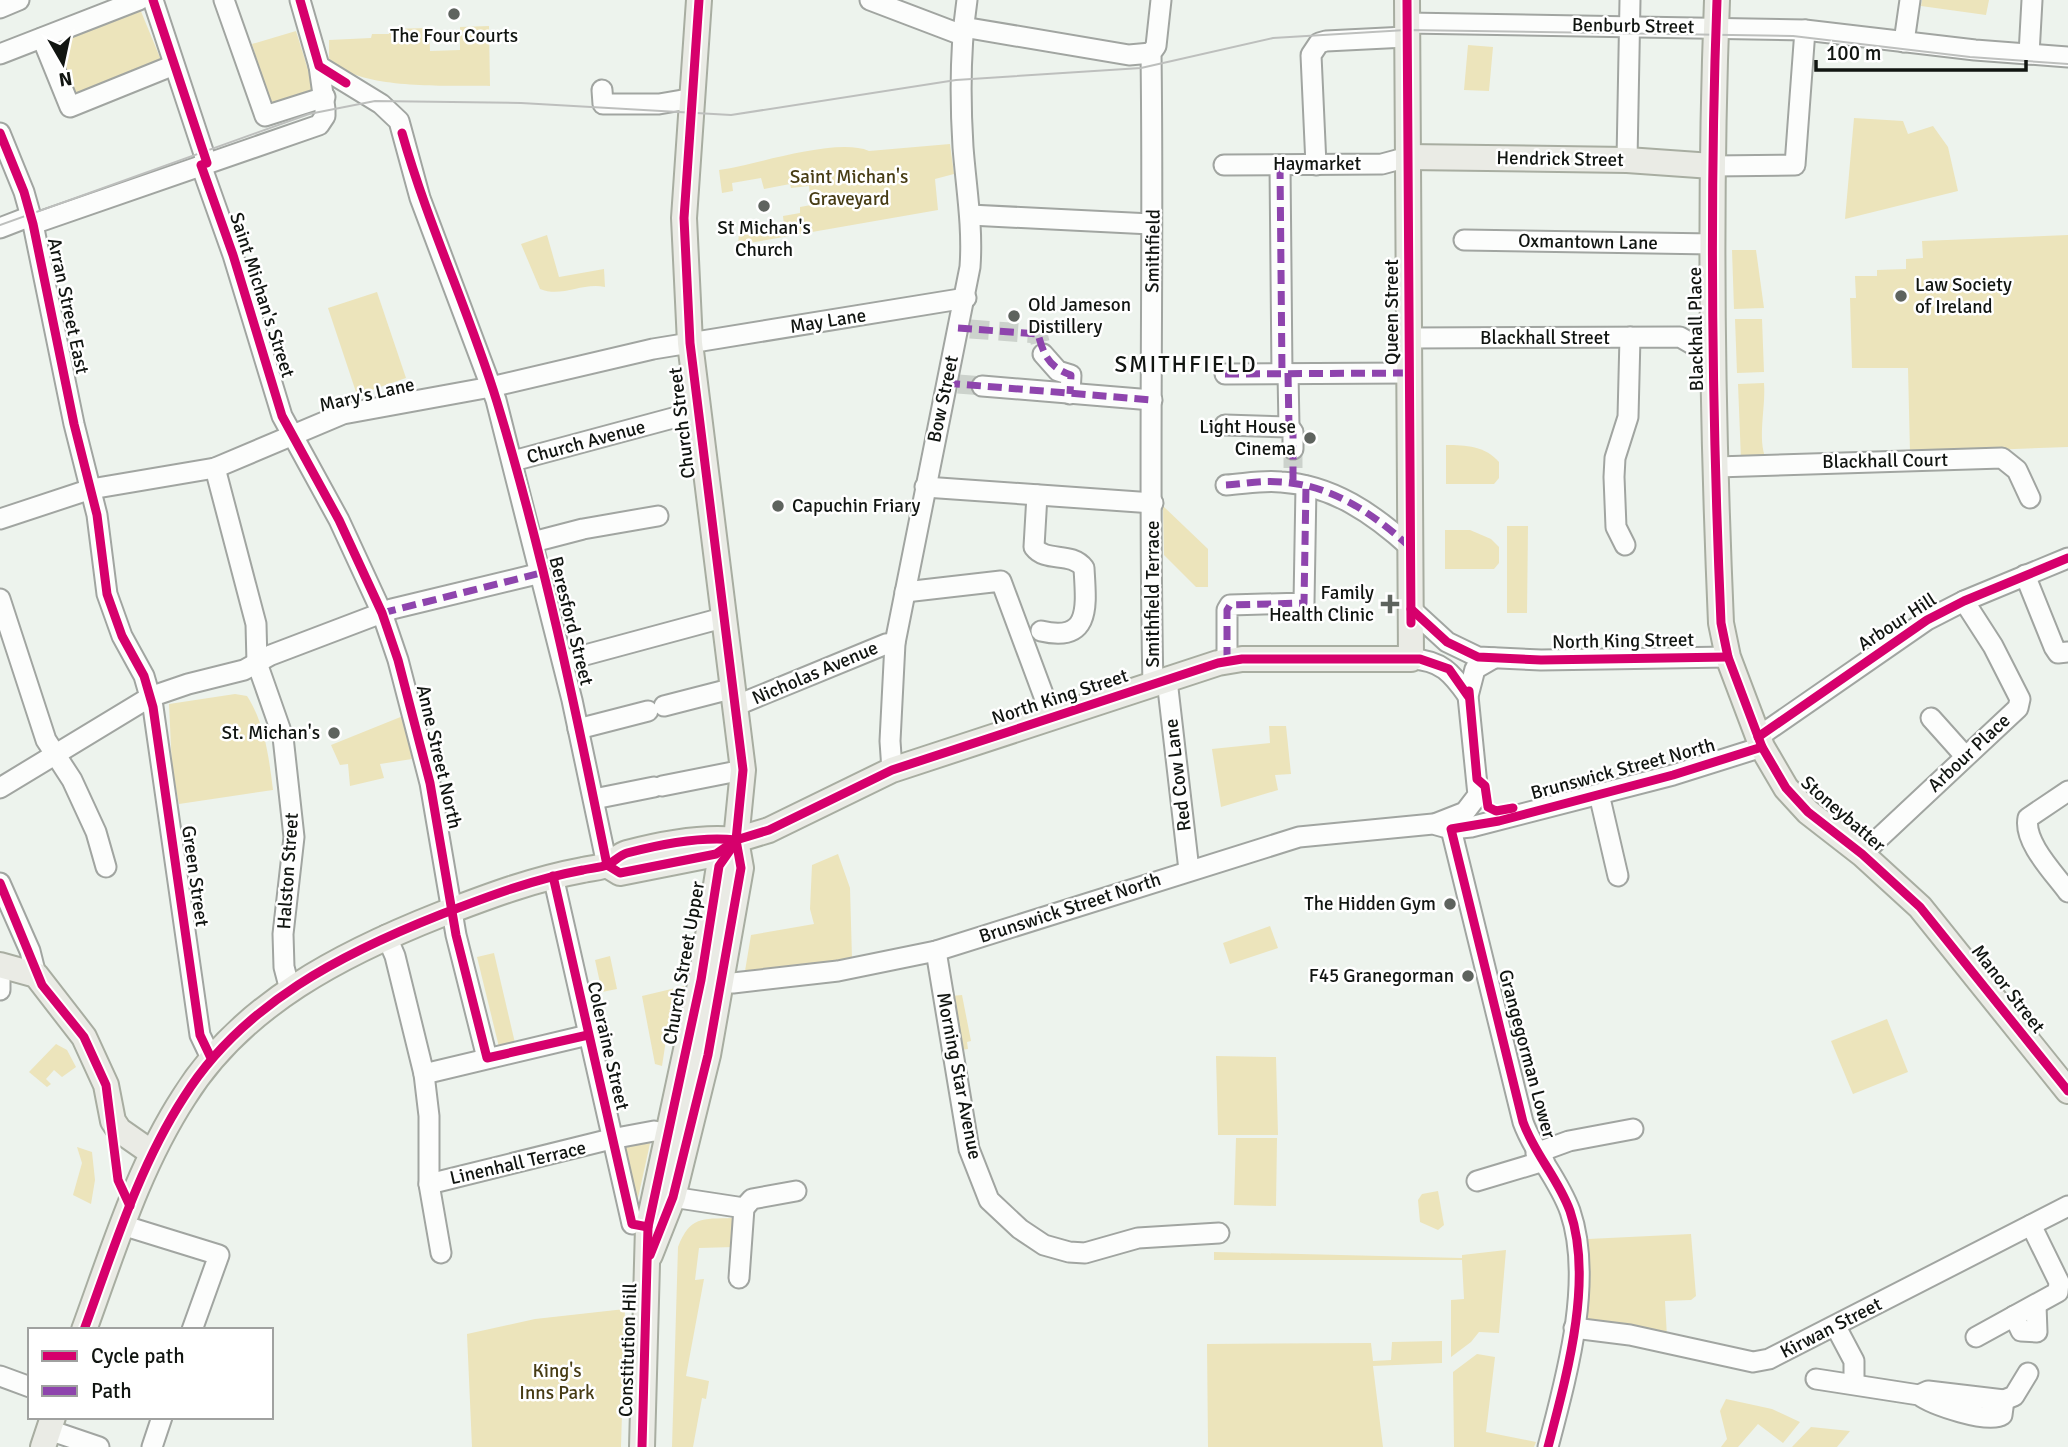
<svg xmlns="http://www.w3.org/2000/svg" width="2068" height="1447" viewBox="0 0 2068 1447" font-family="Signika,sans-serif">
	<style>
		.green { fill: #ece4bb }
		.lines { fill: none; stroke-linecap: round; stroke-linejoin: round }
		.minor-tunnel { stroke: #ccd2cc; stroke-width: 19; stroke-dasharray: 19 10; stroke-linecap: butt }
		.minor-casing { stroke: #a1a5a1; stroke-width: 23 }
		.major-casing { stroke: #a8ada1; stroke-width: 28 }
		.minor { stroke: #fcfdfc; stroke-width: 19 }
		.major { stroke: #eaebe5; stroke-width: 24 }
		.tram { stroke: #bdbfbd; stroke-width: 2 }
		.quiet { stroke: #8e44ad; stroke-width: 7; stroke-dasharray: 14 7; stroke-linecap: butt }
		.cycleway-casing { stroke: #fff; stroke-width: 13 }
		.cycleway { stroke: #d6006c; stroke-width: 9 }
		.poi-dot { fill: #5e635e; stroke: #fff; stroke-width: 2.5 }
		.labels { text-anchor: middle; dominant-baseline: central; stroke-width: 5; stroke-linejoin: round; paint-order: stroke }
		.street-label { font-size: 19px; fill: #111511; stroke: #fff }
		.poi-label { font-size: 19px; fill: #111511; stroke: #fff; text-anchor: end }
		.park-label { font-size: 19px; fill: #473c14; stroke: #fff }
		.quarter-label { font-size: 23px; letter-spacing: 2px; fill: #111511; stroke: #fff }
	</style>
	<rect width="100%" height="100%" fill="#edf3ed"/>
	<g class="green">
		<path d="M1922,0H1989L1986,15L1921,6Z"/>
		<path d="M140,9L161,60L75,94L55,43Z"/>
		<path d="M489,26L490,86C449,85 355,91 329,58V40L371,38L372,34H389V29L429,28L430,51L460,50V27Z"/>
		<path d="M296,31L315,92L271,106L252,44Z"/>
		<path d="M1468,45L1493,47L1489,91L1464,90Z"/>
		<path d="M1854,118L1903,121L1908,134L1933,126L1948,147L1958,191L1845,219Z"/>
		<path d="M950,144L954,174L935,179L938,210L738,245L739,233L784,225L783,216L800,213V207L811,205L809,186L791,188L790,184L764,189L761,178L732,183L733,191L722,193L719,170C756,165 836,137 869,151Z"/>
		<path d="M547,235L559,277L604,269L605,287C582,282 562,298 540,289L521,244Z"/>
		<path d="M2068,235V447L1910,453L1908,368H1852L1850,298H1856L1855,276H1877V270L1906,269V259L1923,258L1922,241Z"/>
		<path d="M1732,250H1756L1764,308L1734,309Z"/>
		<path d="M377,292L406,378L357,395L328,308Z"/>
		<path d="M1735,319H1762L1764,372L1737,373Z"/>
		<path d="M1764,383C1766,407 1757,439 1766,459L1741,460L1738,384Z"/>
		<path d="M1446,445C1466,445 1485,446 1499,462V478L1494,484H1446Z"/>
		<path d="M1163,506L1208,549V587H1196L1164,555Z"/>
		<path d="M1507,526H1528L1527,613H1507Z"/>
		<path d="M1470,530L1491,539L1499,547V563L1494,569H1445V530Z"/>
		<path d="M235,694L247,696C265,724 269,758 273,790L179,804L172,768L169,704Z"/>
		<path d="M403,716L412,759L380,764L384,778L350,786L348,764L340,765L331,745Z"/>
		<path d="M1269,726H1286L1291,774L1275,775L1278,790L1221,807L1212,749L1270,743Z"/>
		<path d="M838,854L850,888L852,959L745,971L751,935L814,924L810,909L812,865Z"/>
		<path d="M1270,926L1278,948L1230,964L1223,943Z"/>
		<path d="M494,953L515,1043L499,1047L477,957Z"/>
		<path d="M610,956L617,989L602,992L595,960Z"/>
		<path d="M684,986L674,1027H668L662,1066L655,1064L642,996Z"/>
		<path d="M962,995L971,1041L967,1042L968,1049L961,1050L951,996Z"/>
		<path d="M1887,1019L1908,1072L1853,1094L1831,1041Z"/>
		<path d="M56,1044L67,1050L76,1067L62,1077L54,1070L46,1079L51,1084L47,1087L29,1072Z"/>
		<path d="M1216,1056L1276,1057L1278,1135H1218Z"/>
		<path d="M1236,1138H1277L1276,1206L1234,1205Z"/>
		<path d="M651,1139L634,1216L620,1146Z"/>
		<path d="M77,1147L92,1152L95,1180L91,1204L73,1195L82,1163Z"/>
		<path d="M1438,1191L1444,1225L1438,1230L1420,1222L1418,1200L1422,1194Z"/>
		<path d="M732,1218L736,1222L734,1247L699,1248L695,1280L704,1279L686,1376L709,1381L706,1399L702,1398L693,1447H672L678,1247C690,1216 702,1219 732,1218Z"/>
		<path d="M1691,1234L1696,1296L1691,1300L1665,1301L1667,1337L1585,1324L1588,1239Z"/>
		<path d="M1506,1250L1499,1333L1479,1332L1471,1342L1451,1357V1300L1464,1299L1462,1260H1214V1252L1462,1258V1255Z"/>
		<path d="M625,1309L621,1447H472L467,1334L535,1319Z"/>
		<path d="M1442,1341V1363L1373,1366L1383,1447H1208L1207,1344L1371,1343L1373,1361L1391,1360L1392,1342Z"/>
		<path d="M1477,1354L1495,1357L1486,1432L1536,1442L1534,1447H1454L1453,1372Z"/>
		<path d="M1726,1399L1772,1409L1800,1422L1783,1443L1758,1424L1738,1447H1721L1727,1439L1720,1411Z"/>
		<path d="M1811,1427L1850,1431L1837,1447H1792Z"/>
	</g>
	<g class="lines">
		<g class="minor-tunnel">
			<path d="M970,329L1038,334L1043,354"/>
			<path d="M958,384L982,386"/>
			<path d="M1293,449V477"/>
		</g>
		<g class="minor-casing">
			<g id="minor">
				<path d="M153,0L207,163"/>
				<path d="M224,0L265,116L325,97"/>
				<path d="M300,0L319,66L381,104L399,121L420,198L496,400L572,700L607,865"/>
				<path d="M870,0L962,35"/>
				<path d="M0,8L19,0"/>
				<path d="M1407,23L1805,30L1975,50L2068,57"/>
				<path d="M963,27L1129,55L1151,53"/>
				<path d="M42,38L70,107L174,65"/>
				<path d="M1904,42L1910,0"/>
				<path d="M0,54L139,0"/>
				<path d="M2029,54L2032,0"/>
				<path d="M602,90L603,104H659L694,98"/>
				<path d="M0,133L24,192L33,224L74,424L97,515L107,594L122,636L144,676L153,707L200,1035L211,1058"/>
				<path d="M1627,160L1630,0"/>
				<path d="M201,165L233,255L282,416L339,520L382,613L398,660L430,783L456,935L487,1058"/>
				<path d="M1224,165L1382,164L1408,157"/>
				<path d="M1280,165L1282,374"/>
				<path d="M1316,165L1311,55L1319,43L1326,41L1406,37"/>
				<path d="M1712,166L1795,165L1805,30"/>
				<path d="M970,215L1151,224"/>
				<path d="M33,224L319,125L325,116V109L319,66"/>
				<path d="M0,228L31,216"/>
				<path d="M1464,240L1713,244"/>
				<path d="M1409,338L1680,337L1713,356"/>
				<path d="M1043,354L1058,371L1071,375L1070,394"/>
				<path d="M1288,373L1289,427"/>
				<path d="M1225,374L1410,373"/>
				<path d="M982,386L1152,400"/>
				<path d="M1225,425L1289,427L1293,432V449"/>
				<path d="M513,461L699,411"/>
				<path d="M1717,467L2002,458L2017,470L2030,498"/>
				<path d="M215,468L256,624L257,663L283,737L294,837L283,934L284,967L290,990"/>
				<path d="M1226,485C1244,484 1262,480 1281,482C1332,485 1374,514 1411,548"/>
				<path d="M925,487L1153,503"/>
				<path d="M1037,495L1034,547C1046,563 1071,551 1084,568C1086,605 1092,643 1041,631"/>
				<path d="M0,519L91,489L215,468L343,414L491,387L653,349L966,298"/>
				<path d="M533,542L583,529L658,516"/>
				<path d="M1625,545L1616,527L1614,477L1615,458L1628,417L1630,337"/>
				<path d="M2025,575L2054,647L2058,653L2068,652"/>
				<path d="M905,592L1001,581L1052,718"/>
				<path d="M0,599L46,740L72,780L96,832L106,867"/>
				<path d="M1411,609L1447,642L1478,657L1541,660L1728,657"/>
				<path d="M1411,659C1441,660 1452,673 1468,696"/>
				<path d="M563,661L726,617"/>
				<path d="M1227,661V610L1230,605L1304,603L1306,486"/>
				<path d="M1167,680L1189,870"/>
				<path d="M1153,684C1148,474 1154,263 1151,53L1156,46L1161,0"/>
				<path d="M664,706L734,688"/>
				<path d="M735,706L886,644L895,643"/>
				<path d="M1931,718L1965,756"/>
				<path d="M578,729L648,711"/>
				<path d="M1758,737L1927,620L1964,601L2068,558"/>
				<path d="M892,770L890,741L895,643L970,267C973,226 966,187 963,147C960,99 960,48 967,0"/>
				<path d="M662,786L743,770"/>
				<path d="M0,788L150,697L188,684L244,670L271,655L392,609L541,573"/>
				<path d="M2068,791L2028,818C2023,842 2055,874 2068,892"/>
				<path d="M1599,794L1618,876"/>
				<path d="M594,799L654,787"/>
				<path d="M1437,823L1465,812L1478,795L1468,696L1475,669L1494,658"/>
				<path d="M1451,829L1523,1122C1535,1155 1558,1178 1570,1211C1594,1281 1566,1378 1548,1447"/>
				<path d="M1862,854L2018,708L2020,699L1993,646L1964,601"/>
				<path d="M553,876L632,1224"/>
				<path d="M0,883L30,951L36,975"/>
				<path d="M386,935L395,956L424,1074L429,1116V1184L441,1253"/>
				<path d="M936,951L969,1149L989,1200L1020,1229L1044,1245L1069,1252L1085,1253L1138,1238L1219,1233"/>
				<path d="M0,976V990"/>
				<path d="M709,981L733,983L838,971L936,951L1299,837L1433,824L1451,829L1471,827L1673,775L1762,747"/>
				<path d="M424,1074L588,1035"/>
				<path d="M1536,1153L1569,1141L1633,1129"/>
				<path d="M1477,1181L1544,1161"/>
				<path d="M429,1184L611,1139L654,1131L680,1136"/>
				<path d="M659,1195L744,1208L752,1199L796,1191"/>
				<path d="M122,1225L219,1255L192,1330"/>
				<path d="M739,1278L744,1208"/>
				<path d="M2014,1316L2021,1331L2037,1332L2036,1305"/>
				<path d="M1836,1327L1854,1361V1383"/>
				<path d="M1574,1328L1630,1335L1753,1362L1769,1359L2068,1206"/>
				<path d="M1976,1337L2058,1292L2059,1282L2031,1225"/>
				<path d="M0,1376L30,1387"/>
				<path d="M1816,1379L1919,1395C1932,1405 1989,1424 2002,1415L2004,1400L1928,1391L1919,1395"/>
				<path d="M2004,1400L2014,1396L2028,1373"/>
				<path d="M49,1430L99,1447"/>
				<path d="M152,1447L162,1417"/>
			</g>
		</g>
		<g class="major-casing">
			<g id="major">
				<path d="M1717,0C1709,207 1712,415 1721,623L1728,657L1762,747L1786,788L1808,812L1862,854L1920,907L2068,1091"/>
				<path d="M1408,157L1627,160L1712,166"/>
				<path d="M607,865L620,873L716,854L736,840L769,830L892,770L1218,663L1242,659H1411L1407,0"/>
				<path d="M0,965L36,975L84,1037L106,1085L113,1121L119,1130L152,1153"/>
				<path d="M650,1255L673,1197L708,1055L741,868L736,840L743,770L690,343L684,218L699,0"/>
				<path d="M84,1330C113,1251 138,1168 184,1097C242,1004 343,953 442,914C489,896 534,879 583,870C591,868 601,868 609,864C615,861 620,855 627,853C661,844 702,836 736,840"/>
				<path d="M43,1447L53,1417"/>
				<path d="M642,1447L648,1227L701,980L719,866L734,844"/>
			</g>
		</g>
		<use href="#minor" class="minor"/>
		<use href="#major" class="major"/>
		<path class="tram" d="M0,225L309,114L375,101L521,103L731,115L956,80L1141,68L1273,38L1406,30L1793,36L1970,57L2068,64"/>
		<g class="quiet">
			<path d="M1280,165L1282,374"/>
			<path d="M958,328L1038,334C1044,356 1049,367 1071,375L1070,394"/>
			<path d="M1288,373L1289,427"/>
			<path d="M1225,374L1410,373"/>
			<path d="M946,383L1152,400"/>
			<path d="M1225,425L1289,427L1293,432V483"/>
			<path d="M1226,485C1244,484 1262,480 1281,482C1332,485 1374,514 1411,548"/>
			<path d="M382,613L541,573"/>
			<path d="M1227,661V610L1230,605L1304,603L1306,486"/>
		</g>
		<g class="cycleway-casing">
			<g id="cycleway">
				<path d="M153,0L207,163L201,165L233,255L282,416L339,520L382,613L398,660L430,783L456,935L487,1058L588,1035"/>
				<path d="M300,0L319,66L346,83"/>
				<path d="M1407,0L1411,623"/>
				<path d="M1717,0C1709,207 1712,415 1721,623L1728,657L1762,747L1786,788L1808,812L1862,854L1920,907L2068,1091"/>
				<path d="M0,133L24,192L33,224L74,424L97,515L107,594L122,636L144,676L153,707L200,1035L211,1058"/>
				<path d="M402,133C428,225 469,311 497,402C543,553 576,710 607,865"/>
				<path d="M1411,609L1447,642L1478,657L1541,660L1728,657"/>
				<path d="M1469,691L1477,779L1485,786L1488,807L1496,811L1513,808"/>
				<path d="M1758,737L1927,620L1964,601L2068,558"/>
				<path d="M607,865L620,873L716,854L736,840L769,830L892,770L1218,663L1242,659H1420L1449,669L1468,696"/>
				<path d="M553,876L632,1224L648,1227"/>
				<path d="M0,883L42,985L84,1037L106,1085L118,1180L130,1206"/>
				<path d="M650,1255L673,1197L708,1055L741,868L736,840L743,770L690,343L684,218L699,0"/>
				<path d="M84,1330C113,1251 138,1168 184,1097C242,1004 343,953 442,914C489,896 534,879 583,870C591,868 601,868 609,864C615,861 620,855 627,853C661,844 702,836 736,840"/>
				<path d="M642,1447L648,1227L701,980L719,866L733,846"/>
				<path d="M1548,1447C1566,1378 1594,1281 1570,1211C1558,1178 1535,1155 1523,1122L1451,829L1499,821L1673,775L1762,747"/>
			</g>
		</g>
		<use href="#cycleway" class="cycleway"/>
	</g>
	<g class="poi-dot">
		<circle cx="454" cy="14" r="7"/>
		<circle cx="764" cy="206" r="7"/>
		<circle cx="1901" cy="296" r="7"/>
		<circle cx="1014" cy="316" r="7"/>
		<circle cx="1310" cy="438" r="7"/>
		<circle cx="778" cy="506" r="7"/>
		<path d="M1386.5 593.5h7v7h7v7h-7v7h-7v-7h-7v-7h7z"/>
		<circle cx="334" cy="733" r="7"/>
		<circle cx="1450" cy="904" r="7"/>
		<circle cx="1468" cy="976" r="7"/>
	</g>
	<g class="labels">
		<g class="street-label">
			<text transform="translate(1633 26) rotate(1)">Benburb Street</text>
			<text transform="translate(1560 159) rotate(1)">Hendrick Street</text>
			<text x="1317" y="164">Haymarket</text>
			<text transform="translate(1588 242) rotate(1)">Oxmantown Lane</text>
			<text transform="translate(1153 251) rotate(-89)">Smithfield</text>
			<text transform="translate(262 295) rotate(72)">Saint Michan's Street</text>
			<text transform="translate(68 306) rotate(78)">Arran Street East</text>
			<text transform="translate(1392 312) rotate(-90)">Queen Street</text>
			<text transform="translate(828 321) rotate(-9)">May Lane</text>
			<text transform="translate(1696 329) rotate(-91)">Blackhall Place</text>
			<text x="1545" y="338">Blackhall Street</text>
			<text transform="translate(367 395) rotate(-13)">Mary's Lane</text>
			<text transform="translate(943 399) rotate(-78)">Bow Street</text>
			<text transform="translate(682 423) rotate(-97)">Church Street</text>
			<text transform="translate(586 442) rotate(-15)">Church Avenue</text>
			<text transform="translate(1885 461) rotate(-1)">Blackhall Court</text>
			<text transform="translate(1153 594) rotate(-90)">Smithfield Terrace</text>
			<text transform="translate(571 621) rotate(76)">Beresford Street</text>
			<text transform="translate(1897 622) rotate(-33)">Arbour Hill</text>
			<text transform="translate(1623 641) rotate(-1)">North King Street</text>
			<text transform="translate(815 673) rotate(-23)">Nicholas Avenue</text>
			<text transform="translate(1060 697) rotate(-18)">North King Street</text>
			<text transform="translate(1969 753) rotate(-43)">Arbour Place</text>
			<text transform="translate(439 757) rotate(77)">Anne Street North</text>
			<text transform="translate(1623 769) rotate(-15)">Brunswick Street North</text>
			<text transform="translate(1178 775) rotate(-97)">Red Cow Lane</text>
			<text transform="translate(1843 814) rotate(41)">Stoneybatter</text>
			<text transform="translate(288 871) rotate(-86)">Halston Street</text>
			<text transform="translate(195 876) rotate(82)">Green Street</text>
			<text transform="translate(1070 908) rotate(-18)">Brunswick Street North</text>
			<text transform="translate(684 963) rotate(-80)">Church Street Upper</text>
			<text transform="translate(2008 989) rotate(52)">Manor Street</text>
			<text transform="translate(608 1046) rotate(77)">Coleraine Street</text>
			<text transform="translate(1527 1054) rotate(75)">Grangegorman Lower</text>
			<text transform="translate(959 1076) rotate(79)">Morning Star Avenue</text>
			<text transform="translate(518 1163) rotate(-13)">Linenhall Terrace</text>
			<text transform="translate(1831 1328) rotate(-27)">Kirwan Street</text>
			<text transform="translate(628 1350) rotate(-88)">Constitution Hill</text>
		</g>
		<g class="poi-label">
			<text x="454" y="36" text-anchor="middle">The Four Courts</text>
			<text x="764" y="228" text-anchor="middle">St Michan's<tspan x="764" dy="22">Church</tspan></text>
			<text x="1915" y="285" text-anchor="start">Law Society<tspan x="1915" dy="22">of Ireland</tspan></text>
			<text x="1028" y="305" text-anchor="start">Old Jameson<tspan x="1028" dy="22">Distillery</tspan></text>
			<text x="1296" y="427">Light House<tspan x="1296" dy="22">Cinema</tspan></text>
			<text x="792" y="506" text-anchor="start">Capuchin Friary</text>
			<text x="1374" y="593">Family<tspan x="1374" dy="22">Health Clinic</tspan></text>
			<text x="320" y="733">St. Michan's</text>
			<text x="1436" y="904">The Hidden Gym</text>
			<text x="1454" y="976">F45 Granegorman</text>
		</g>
		<g class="park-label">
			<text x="849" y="177">Saint Michan's<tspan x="849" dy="22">Graveyard</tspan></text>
			<text x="557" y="1371">King's<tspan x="557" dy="22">Inns Park</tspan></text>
		</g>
		<g class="quarter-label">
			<text x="1186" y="364">SMITHFIELD</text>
		</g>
	</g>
	<rect x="28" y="1328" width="245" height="91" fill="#ffffff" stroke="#a0a1a0" stroke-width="2"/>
	<rect x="42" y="1351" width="35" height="10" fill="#d6006c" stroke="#a0a1a0" stroke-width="2"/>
	<text x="91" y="1363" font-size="21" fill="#111511">Cycle path</text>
	<rect x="42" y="1386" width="35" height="10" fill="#8e44ad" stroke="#a0a1a0" stroke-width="2"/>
	<text x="91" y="1398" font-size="21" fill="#111511">Path</text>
	<g transform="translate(63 63) rotate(171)" stroke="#ffffff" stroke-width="5" paint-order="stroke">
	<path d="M0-5L12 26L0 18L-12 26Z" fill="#111511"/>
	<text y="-10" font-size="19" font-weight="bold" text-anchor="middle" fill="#111511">N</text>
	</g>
	<path d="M1816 60v10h210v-10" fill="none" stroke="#111511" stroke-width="3.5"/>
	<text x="1826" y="60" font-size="21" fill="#111511" stroke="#ffffff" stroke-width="5" paint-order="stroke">100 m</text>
</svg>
